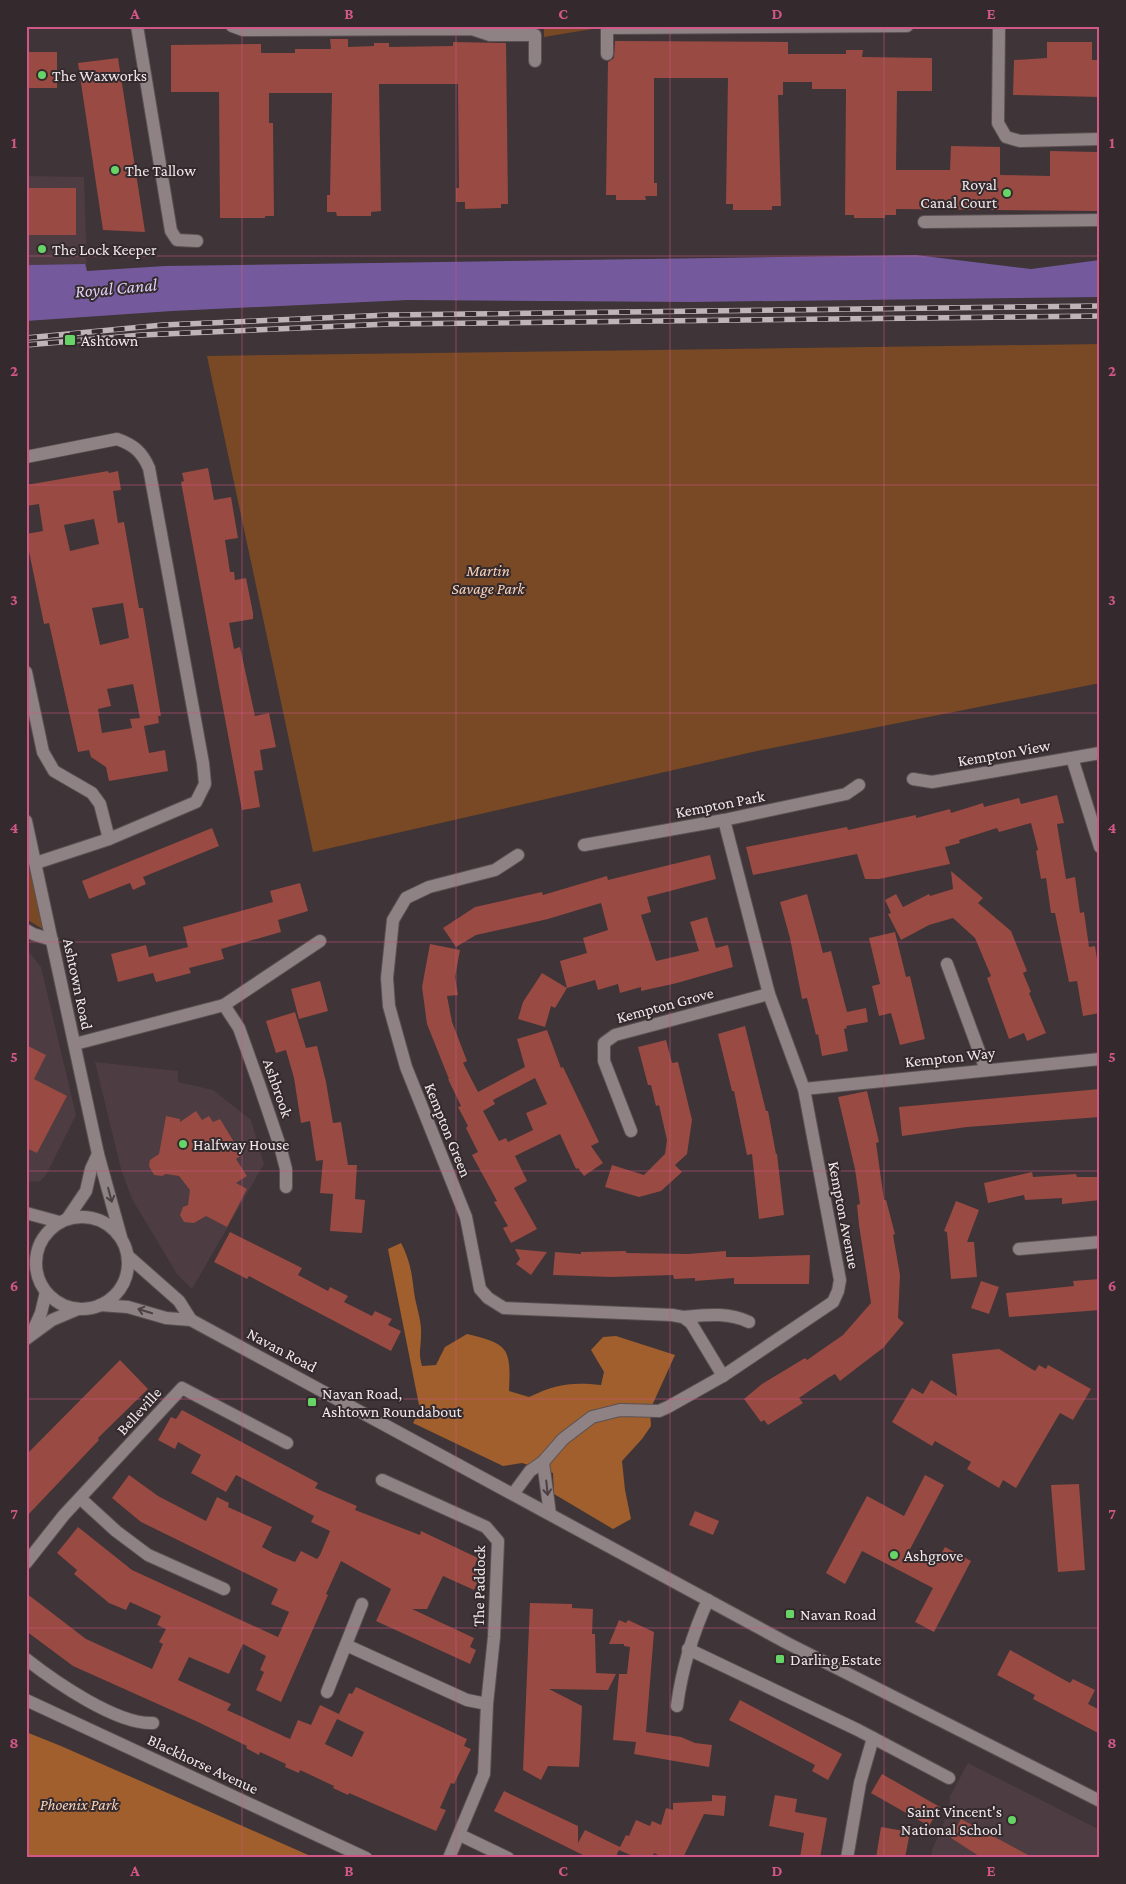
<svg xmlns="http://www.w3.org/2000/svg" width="1126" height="1884" viewBox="0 0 1126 1884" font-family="'Crimson Pro',serif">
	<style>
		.built { fill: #4d3c41 }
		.green { fill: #784924 }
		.forest { fill: #a05f2c }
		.water { fill: #745a9d }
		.building { fill: #994a42; fill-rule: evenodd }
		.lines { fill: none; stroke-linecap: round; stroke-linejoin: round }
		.street-casing { stroke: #5a5153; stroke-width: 14 }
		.secondary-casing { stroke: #5a5153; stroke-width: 14 }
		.street { stroke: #8f8285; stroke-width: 12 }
		.secondary { stroke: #8f8285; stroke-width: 12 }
		.rail-casing { stroke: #bdb5b7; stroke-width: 5.5 }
		.rail { stroke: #342a2d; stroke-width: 4; stroke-dasharray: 11; stroke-linecap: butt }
		.oneway { stroke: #4b4043 }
		.grid { fill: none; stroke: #d05786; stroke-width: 1; stroke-opacity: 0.55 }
		.poi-dot { fill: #66d466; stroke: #342a2d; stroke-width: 2 }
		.labels { text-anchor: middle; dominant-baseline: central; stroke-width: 4; stroke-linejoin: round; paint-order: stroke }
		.poi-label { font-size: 16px; fill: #f0e9eb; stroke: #342a2d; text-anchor: start }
		.park-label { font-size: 16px; font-style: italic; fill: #f9d3b9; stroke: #342a2d }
		.street-label { font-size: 16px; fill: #f0e9eb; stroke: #342a2d }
		.water-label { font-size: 18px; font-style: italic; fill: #ddd0f7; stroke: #342a2d }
		.neatline { fill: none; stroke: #d05786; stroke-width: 2 }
		.grid-label { font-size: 16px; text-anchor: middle; font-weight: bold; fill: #d05786 }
	</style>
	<rect width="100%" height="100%" fill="#3f3437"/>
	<g class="built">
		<path d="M26,176L84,177L87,271L85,264L26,265Z"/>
		<path d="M26,948L41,967L76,1115L46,1175L40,1181L27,1182Z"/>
		<path d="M95,1062L178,1071V1082L213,1090L251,1120L264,1164L192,1289L177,1274L132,1199L121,1169Z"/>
		<path d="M968,1763L1100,1830V1858H931L932,1850L949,1810L950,1796Z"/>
	</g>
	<g class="green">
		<path d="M544,26H597L598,28L544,37Z"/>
		<path d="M1100,344V683L757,751L313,852L207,356Z"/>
		<path d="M26,855L46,931L26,919Z"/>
	</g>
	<g class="forest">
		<path d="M401,1243C410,1260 412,1274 414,1292C416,1307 422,1320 421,1335C421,1349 418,1352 422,1366L436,1365L445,1347L467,1334C509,1344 511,1348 509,1391L529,1397C557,1384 570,1382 601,1385L604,1372L591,1350L603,1337L616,1336L675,1355L650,1410L651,1426L642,1439L622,1461L625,1490L631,1519L613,1529L554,1494L553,1473L522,1463L503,1466L413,1423L420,1410L388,1249Z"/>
		<path d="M26,1732L61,1746L315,1858H26Z"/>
	</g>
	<path class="water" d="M916,255L1031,269L1100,260V297L692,302L408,300L172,311L26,321V265L85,264L87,271L165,266Z"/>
	<g class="building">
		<path d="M330,39H348V47L374,46V43H389V47L453,46V42L506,43L508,204H501V208L465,209V202H456V188H459L458,84H379L381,211L371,212V216H337L336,212H327V195H330L332,93H269V123H273L274,216H265V218H220L219,92H171V45L261,44V53H295V49H331Z"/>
		<path d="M615,41L788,42V54H846V50H863L862,57L932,58V91H897L896,170H950L951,146L1000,147V175L1050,176V151L1097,152V211L896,209V215H885V218H854V215H845L846,89H812V82H783V95H778L781,206H772V210H733V204H726L728,78H654V183H657V196H645L646,200H616V195H606L608,62L614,58Z"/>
		<path d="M1047,42H1092V60H1100V97L1013,95L1014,60L1047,58Z"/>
		<rect x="26" y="52" width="31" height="36"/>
		<path d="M118,58L140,199L145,232L103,230L78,63Z"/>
		<rect x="26" y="188" width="50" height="47"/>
		<path d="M208,468L214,500L231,497L238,538L225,540L230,572H234L235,580L246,578L253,613V619L229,623L234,649L240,647L255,716L269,713L276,747L260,750L263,770L254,771L260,807L242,810L181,482L184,481L182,473Z"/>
		<path d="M108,471L109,473L118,471L121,490L113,491L118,523L124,522L139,608H143L161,716H158L159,723L144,726L149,753L165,750L168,771L109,781L106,767L91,757L89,750L78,752L49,623L44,624L26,537V534L43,531L39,504L26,506V485ZM94,519L99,544L70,551L64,525ZM123,603L129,638L100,645L92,608ZM133,684L140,718L130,719L132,728L102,733L98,709L111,706L107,689Z"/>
		<path d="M1057,795L1064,823L1057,824L1066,879L1075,877L1080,913L1084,912L1089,947L1095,946L1100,979V1013L1083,1016L1077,981L1069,982L1055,913H1051L1046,878L1041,879L1036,851L1038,850L1031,823L999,832L997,828L959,840L960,843L945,847L950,864L879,879H865L857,854L753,875L746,847L847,827L848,830L916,815V818L950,809L951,813L983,803L984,807L1019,798L1021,804Z"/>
		<path d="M212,828L219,846L143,877L146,884L133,890L130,883L89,899L82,881Z"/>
		<path d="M710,855L716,879L647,897L651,912L641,915L656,961L699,951L690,922L707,917L716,948L728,945L733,967L677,983L641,991V987L620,993L618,984L598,990L595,980L567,988L560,961L587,953L583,938L608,930L601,903L548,919L476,935L456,947L443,928L475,907L542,892L543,895L607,876L608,880Z"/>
		<path d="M951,871L983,898L978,903L1011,931L1027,971L1023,973L1031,992L1029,993L1046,1033L1027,1041L1024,1033L1009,1039L987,978L991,976L975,938L953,918L929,925L901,940L888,914L891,913L885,900L896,894L903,907L929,894L930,896L953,889Z"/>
		<path d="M300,883L308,911L278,920L281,932L221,949L224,959L189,968L191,973L156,982L153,973L118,982L111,954L146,945L149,957L188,947L183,927L273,902L270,891Z"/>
		<path d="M807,894L823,953L831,951L847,1012L866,1008L868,1022L846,1026L847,1028L844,1029L848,1051L822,1056L818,1034L816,1035L807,998L802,999L790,938L780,902Z"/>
		<path d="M895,932L906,977L910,976L925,1039L900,1045L891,1013L879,1016L872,986L880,984L869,938Z"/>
		<path d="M430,944L460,950L455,977L458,995L447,996L452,1022L467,1061L463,1063L478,1092L525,1067L517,1039L547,1030L561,1068L563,1067L599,1142L591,1146L603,1163L584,1176L578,1168L576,1169L560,1134L515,1156L527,1181L514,1188L537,1229L511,1243L503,1228L508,1226L494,1202L497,1201L472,1155L478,1152L466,1128L468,1126L458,1107L461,1106L448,1079H449L427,1024L422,987ZM535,1078L547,1104L526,1113L533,1130L508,1142L506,1138L499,1141L483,1111L495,1104L493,1100Z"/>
		<path d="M542,973L567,988L555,1008L551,1006L545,1027L518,1019L523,1002Z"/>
		<path d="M320,981L328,1011L299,1019L291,989Z"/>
		<path d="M295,1012L306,1048L317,1046L326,1082L333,1123L341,1122L348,1165H357L355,1199L365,1200L362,1233L330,1231L333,1194L320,1193L323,1160L316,1161L310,1121L301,1123L294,1078L286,1050L276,1053L266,1021Z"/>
		<path d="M745,1026L766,1111H768L776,1154H777L784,1215L759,1219L752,1154L747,1155L734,1091H732L718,1034Z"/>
		<path d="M666,1040L672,1063L678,1062L692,1120L687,1154L675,1165L682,1172L661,1191L639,1197L605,1187L612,1165L644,1175L665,1154L667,1140L659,1105L656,1106L651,1085H648L638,1047Z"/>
		<path d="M26,1045L46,1055L34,1079L67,1096L37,1153L26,1148Z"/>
		<path d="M1100,1089V1117L967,1127L902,1136L899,1107Z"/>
		<path d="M867,1091L879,1142L876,1143L884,1200H886L895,1234L893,1235L900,1275L898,1318L904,1323L883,1348L858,1367L840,1381L835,1374L828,1378L799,1398L803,1403L768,1425L764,1420L761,1422L744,1399L762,1384L805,1358L807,1360L843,1335L871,1303L859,1225L857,1205L860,1204L855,1169L838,1097Z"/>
		<path d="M196,1111L202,1120L209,1116L213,1122L220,1119L242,1155L236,1159L247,1176L236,1183L247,1189L227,1227L206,1216L194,1223L184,1222L180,1215L183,1207L188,1205L190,1190L179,1176L166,1174L162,1176L154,1175L149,1166L150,1160L159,1154L166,1116L180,1119V1122Z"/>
		<path d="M1032,1172L1033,1177L1076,1174L1077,1177H1100V1200L1062,1204V1198L1025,1200L1024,1195L988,1203L984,1183Z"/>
		<path d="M956,1201L979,1210L967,1242H974L977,1277L951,1279L947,1232L944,1231Z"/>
		<path d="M230,1232L302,1268L298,1275L328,1291L330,1287L348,1296L344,1302L372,1316L375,1311L392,1319L388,1325L401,1331L391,1351L249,1276L247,1279L214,1262Z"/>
		<path d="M515,1249L547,1252L531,1275L516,1264L520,1259Z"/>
		<path d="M626,1251V1253L688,1254L726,1251V1257H749L810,1255L809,1284H734V1278L695,1281V1278L674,1279L673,1275L611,1277L553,1275L555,1252L581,1254V1252Z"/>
		<path d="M1100,1279V1310L1009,1317L1006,1293L1074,1286L1073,1281Z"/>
		<path d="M981,1281L999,1287L989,1314L971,1308Z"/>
		<path d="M999,1349L1035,1371L1039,1365L1046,1369L1048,1365L1091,1389L1073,1420L1060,1413L1016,1488L1003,1480L999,1488L967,1469L971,1462L935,1441L932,1446L892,1422L912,1388L923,1394L931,1380L957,1396L952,1354Z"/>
		<path d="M120,1360L148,1389L98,1438L99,1440L26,1517V1455Z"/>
		<path d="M182,1410L318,1483L315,1488L357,1506L355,1510L420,1535L421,1531L478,1558L472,1572L480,1576L474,1590L443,1576L427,1609H412L474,1638L470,1647L476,1650L470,1664L376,1621L391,1589L341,1561L326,1594L328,1595L281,1702L256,1690L264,1672L260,1670L266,1656L243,1644L229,1674L189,1657L178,1680L231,1704L227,1710L290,1739L298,1720L311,1725L320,1705L339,1714L349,1693L352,1694L356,1687L467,1739L464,1746L471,1749L454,1784L451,1783L440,1808L446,1810L436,1831L349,1793L348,1795L333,1788L334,1786L300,1770L299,1773L285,1767L286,1764L260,1752L259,1755L246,1748L247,1746L198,1722L73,1666L26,1631V1593L86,1639L152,1669L163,1644L159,1642L166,1629L157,1625L161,1616L130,1602L126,1610L109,1603L74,1574L77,1570L57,1553L78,1527L132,1570L278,1637L289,1612L271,1604L278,1589L141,1522L112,1498L129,1475L158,1496L206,1521L217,1497L229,1503L228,1507L272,1527L262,1547L273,1553L295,1562L301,1551L317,1559L320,1555L330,1531L311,1522L314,1516L236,1475L226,1492L191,1473L201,1455L178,1442L175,1449L158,1440L171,1417L176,1419ZM337,1719L364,1732L352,1757L325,1744Z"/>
		<path d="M925,1475L944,1485L909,1551L935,1565L945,1547L971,1561L934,1632L915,1622L933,1588L862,1551L845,1584L826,1573L867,1496L904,1516Z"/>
		<path d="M1079,1484L1085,1570L1058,1572L1051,1485Z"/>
		<path d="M695,1511L719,1521L713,1535L689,1525Z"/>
		<path d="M530,1603L572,1604V1608L593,1609L592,1634H595L596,1673L616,1674L608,1690L549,1689L582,1706L580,1752L579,1767L548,1766L541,1780L523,1770Z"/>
		<path d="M619,1620L626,1623L628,1620L654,1632L646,1732L681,1737L695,1743L712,1745L709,1767L634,1754L636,1742L613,1740L619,1674H627L630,1647L624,1646V1644H609Z"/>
		<path d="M1010,1650L1070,1683L1073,1679L1095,1690L1088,1704L1100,1710V1734L1033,1699L1035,1695L997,1675Z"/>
		<path d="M740,1700L842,1754L828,1780L812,1771L815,1765L729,1720Z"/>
		<path d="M882,1774L940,1807L929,1826L871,1793Z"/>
		<path d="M504,1791L578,1826V1843L585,1830L620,1847L626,1835L629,1836L636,1820L650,1826L652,1821L661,1825L666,1808L673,1810V1803L712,1801V1795L726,1796L724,1816L704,1814L683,1858H664L654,1853L652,1858H637L619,1850L615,1858H589L494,1811Z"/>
		<path d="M775,1795L797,1799L795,1812L827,1818L820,1858H800L804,1833L769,1826Z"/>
		<path d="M961,1819L1034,1858H982L951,1838Z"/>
		<path d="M881,1827L910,1832L905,1858H876Z"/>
	</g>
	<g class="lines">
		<g class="street-casing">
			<g id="street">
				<path d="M137,26L171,231L177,240L197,241"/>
				<path d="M232,26L243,30L472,29L490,35H535V61"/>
				<path d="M999,26L998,123L1006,137L1020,141L1100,139"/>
				<path d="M607,54V28L907,26"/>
				<path d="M924,222L1100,220"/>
				<path d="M26,457L117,439C134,445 142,452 149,468L203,763L205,784L196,802L109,839L36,863"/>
				<path d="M26,672L43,752L54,771L92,793L100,804L109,839"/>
				<path d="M1072,758L1100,847"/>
				<path d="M913,779L932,782L1100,753"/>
				<path d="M584,845L724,820L846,794L859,785"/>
				<path d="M518,855L495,870L429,887L406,898L393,920L387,978L389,1006L406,1067L466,1217L480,1289L488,1298L504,1308L672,1315L683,1317L691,1323L723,1376"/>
				<path d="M26,930L33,934L52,940"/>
				<path d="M947,964L986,1070"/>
				<path d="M224,1005L239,1028L259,1084L280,1146L286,1169V1187"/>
				<path d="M75,1044L224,1005L320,941"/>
				<path d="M804,1089L1100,1059"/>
				<path d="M631,1131L604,1061V1043L615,1035L769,994"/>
				<path d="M1019,1249L1100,1242"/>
				<path d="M683,1317C707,1315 727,1312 749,1322"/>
				<path d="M543,1462L550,1514"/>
				<path d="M382,1480L486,1527L498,1541L494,1637L487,1704L484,1774L449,1858"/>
				<path d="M513,1494L530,1471L543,1462L563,1439L592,1417L620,1410L659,1411L668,1407L723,1376L833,1302L838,1291L840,1280L804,1089L769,994L724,820"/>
				<path d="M81,1499L116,1531L148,1555L224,1589"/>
				<path d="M26,1563L64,1515L182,1388L287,1443"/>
				<path d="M346,1645L467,1700L487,1704"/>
				<path d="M688,1649L858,1730L949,1778"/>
				<path d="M26,1659C54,1681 117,1725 153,1723"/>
				<path d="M327,1692L362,1604"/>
				<path d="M677,1706C682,1668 692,1635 708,1600"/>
				<path d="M460,1835L508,1858"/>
				<path d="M847,1858L860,1783L873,1738"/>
			</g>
		</g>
		<g class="secondary-casing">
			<g id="secondary">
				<path d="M26,821L98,1154L121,1237"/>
				<path d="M26,1213L59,1222"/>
				<circle cx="82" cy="1263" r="46"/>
				<path d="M67,1219L86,1191L91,1169L98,1154"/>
				<path d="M128,1256L179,1301L191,1320"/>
				<path d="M100,1305L128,1307L166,1318L191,1320L787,1643L1100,1801"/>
				<path d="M32,1333L41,1313L46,1292"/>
				<path d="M26,1339L52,1320L78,1309"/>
				<path d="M26,1700L366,1858"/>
			</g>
		</g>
		<use href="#street" class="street"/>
		<use href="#secondary" class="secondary"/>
		<g class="rail-casing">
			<g id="rail">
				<path d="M26,338L163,325L389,315L1100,306"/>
				<path d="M26,345L142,335L389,324L1100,316"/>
			</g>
		</g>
		<use href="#rail" class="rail"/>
	</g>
	<defs><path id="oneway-shaft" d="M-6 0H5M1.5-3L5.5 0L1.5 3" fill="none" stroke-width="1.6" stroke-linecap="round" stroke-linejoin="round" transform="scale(1.25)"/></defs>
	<g class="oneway">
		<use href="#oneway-shaft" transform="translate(110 1195) rotate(75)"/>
		<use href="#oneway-shaft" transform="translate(145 1311) rotate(-163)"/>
		<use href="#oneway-shaft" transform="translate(547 1488) rotate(84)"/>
	</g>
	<path class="grid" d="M242,26V1858M456,26V1858M670,26V1858M884,26V1858M26,256H1100M26,485H1100M26,713H1100M26,942H1100M26,1171H1100M26,1399H1100M26,1628H1100"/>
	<g class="poi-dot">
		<circle cx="42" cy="75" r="5"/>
		<circle cx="115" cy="170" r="5"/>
		<circle cx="1007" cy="193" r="5"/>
		<circle cx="42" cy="249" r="5"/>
		<rect x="64" y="334" width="12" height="12" rx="2.5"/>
		<circle cx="183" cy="1144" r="5"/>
		<rect x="307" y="1397" width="10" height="10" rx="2.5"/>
		<circle cx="894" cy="1555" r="5"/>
		<rect x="785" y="1609" width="10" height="10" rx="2.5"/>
		<rect x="775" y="1654" width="10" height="10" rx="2.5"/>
		<circle cx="1012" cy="1820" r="5"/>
	</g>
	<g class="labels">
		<g class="poi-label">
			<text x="52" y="75">The Waxworks</text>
			<text x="125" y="170">The Tallow</text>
			<text x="997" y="184" text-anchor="end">Royal<tspan x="997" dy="18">Canal Court</tspan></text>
			<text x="52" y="249">The Lock Keeper</text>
			<text x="81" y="340">Ashtown</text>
			<text x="193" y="1144">Halfway House</text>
			<text x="322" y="1393">Navan Road,<tspan x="322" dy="18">Ashtown Roundabout</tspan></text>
			<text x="904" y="1555">Ashgrove</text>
			<text x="800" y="1614">Navan Road</text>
			<text x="790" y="1659">Darling Estate</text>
			<text x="1002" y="1811" text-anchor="end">Saint Vincent's<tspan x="1002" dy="18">National School</tspan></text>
		</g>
		<g class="park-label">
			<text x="488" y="570">Martin<tspan x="488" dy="18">Savage Park</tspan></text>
			<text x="79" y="1804">Phoenix Park</text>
		</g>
		<g class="street-label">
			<text transform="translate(1004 753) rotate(-10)">Kempton View</text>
			<text transform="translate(720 804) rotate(-11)">Kempton Park</text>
			<text transform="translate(78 984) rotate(78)">Ashtown Road</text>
			<text transform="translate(665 1005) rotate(-15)">Kempton Grove</text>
			<text transform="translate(950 1057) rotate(-6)">Kempton Way</text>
			<text transform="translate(278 1088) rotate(71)">Ashbrook</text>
			<text transform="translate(448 1130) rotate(68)">Kempton Green</text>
			<text transform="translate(844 1215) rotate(79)">Kempton Avenue</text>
			<text transform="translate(282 1350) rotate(28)">Navan Road</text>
			<text transform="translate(139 1411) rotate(-48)">Belleville</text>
			<text transform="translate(479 1586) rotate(-89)">The Paddock</text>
			<text transform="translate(203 1764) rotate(25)">Blackhorse Avenue</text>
		</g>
		<g class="water-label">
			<text transform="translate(116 288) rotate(-5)">Royal Canal</text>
		</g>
	</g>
	<rect width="1126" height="1884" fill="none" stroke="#342a2d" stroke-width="55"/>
	<rect x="28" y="28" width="1070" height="1828" class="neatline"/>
	<g class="grid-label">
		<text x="135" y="19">A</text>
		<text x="349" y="19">B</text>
		<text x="563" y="19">C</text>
		<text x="777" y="19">D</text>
		<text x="991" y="19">E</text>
		<text x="14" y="148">1</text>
		<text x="1112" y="148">1</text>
		<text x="14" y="376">2</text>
		<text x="1112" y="376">2</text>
		<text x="14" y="605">3</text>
		<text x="1112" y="605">3</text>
		<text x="14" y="833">4</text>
		<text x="1112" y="833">4</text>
		<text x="14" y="1062">5</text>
		<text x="1112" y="1062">5</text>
		<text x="14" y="1291">6</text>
		<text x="1112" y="1291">6</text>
		<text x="14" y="1519">7</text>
		<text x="1112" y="1519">7</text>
		<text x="14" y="1748">8</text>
		<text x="1112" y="1748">8</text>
		<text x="135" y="1876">A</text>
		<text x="349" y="1876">B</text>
		<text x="563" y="1876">C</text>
		<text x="777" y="1876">D</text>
		<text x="991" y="1876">E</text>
	</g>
</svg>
